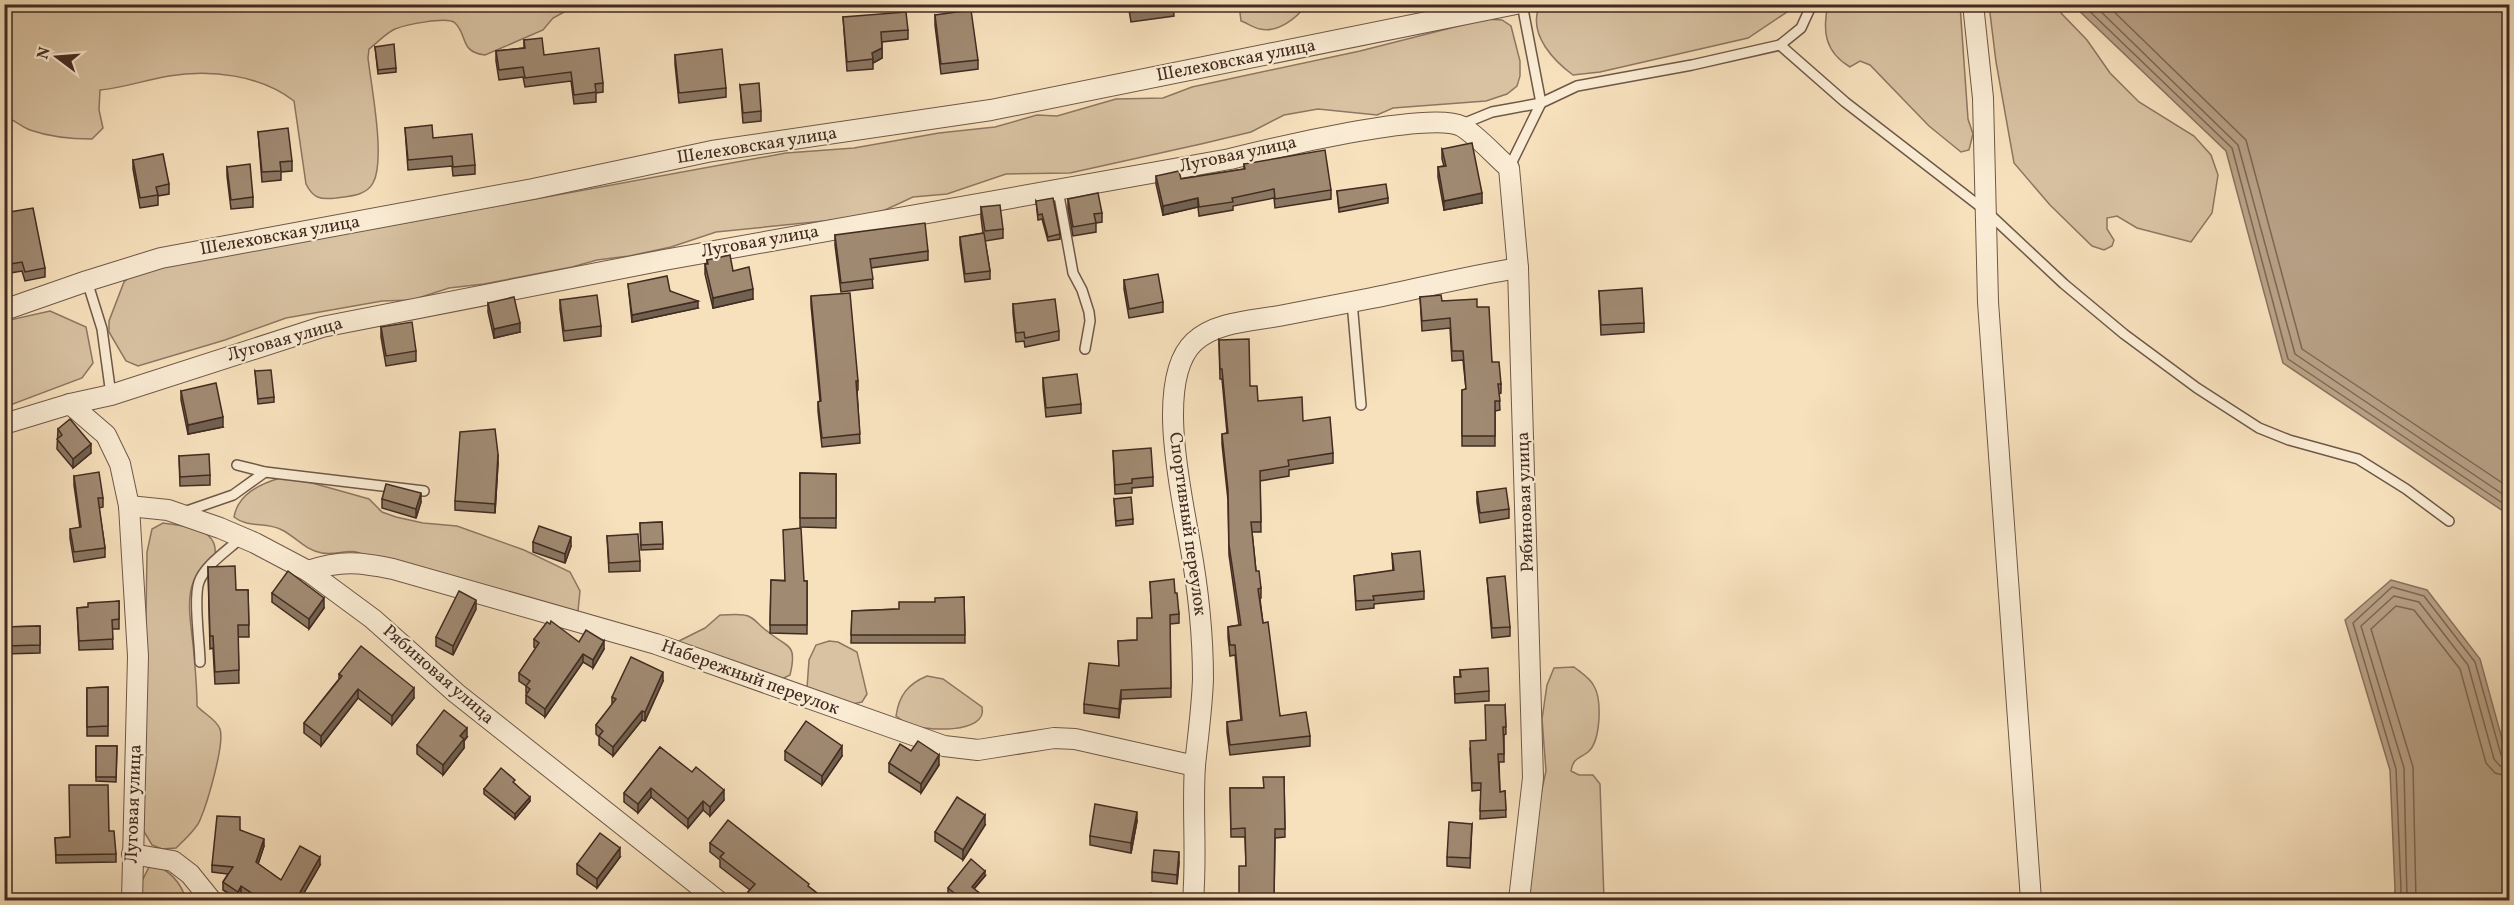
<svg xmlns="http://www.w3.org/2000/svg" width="2514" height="905" viewBox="0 0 2514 905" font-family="Vollkorn,serif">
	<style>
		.green { fill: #d8c2a2; stroke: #8d7662; stroke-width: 1.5 }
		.water { fill: #b9a388; stroke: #89735f; stroke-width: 1.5 }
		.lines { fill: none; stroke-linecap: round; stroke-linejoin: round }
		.shore { stroke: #7e6754; stroke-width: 1.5 }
		.service-casing { stroke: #6f5848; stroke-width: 12 }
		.minor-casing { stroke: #6f5848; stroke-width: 22 }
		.service { stroke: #faecd4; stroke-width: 9 }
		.minor { stroke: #faecd4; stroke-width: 20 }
		.wall { fill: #8a7762; stroke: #422b21; stroke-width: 1.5 }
		.shaded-wall { fill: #706150; stroke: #422b21; stroke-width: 1.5 }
		.building { fill: #a08a72; stroke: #422b21; stroke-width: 1.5 }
		.labels { text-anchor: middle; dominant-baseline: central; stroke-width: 4.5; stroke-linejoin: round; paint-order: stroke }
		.street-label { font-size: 18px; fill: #422b21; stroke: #faecd4 }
	</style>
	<rect width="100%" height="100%" fill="#f7e1bd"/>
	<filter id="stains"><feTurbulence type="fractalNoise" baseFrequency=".00333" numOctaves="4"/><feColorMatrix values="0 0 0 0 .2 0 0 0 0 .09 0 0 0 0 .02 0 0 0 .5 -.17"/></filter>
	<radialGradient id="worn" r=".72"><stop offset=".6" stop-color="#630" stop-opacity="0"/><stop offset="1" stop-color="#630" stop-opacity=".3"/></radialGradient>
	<g class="green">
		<path d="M4,5L5,4L577,5L553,18L543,30L485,55C459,52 468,35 455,23C447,16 405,25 395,29C386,33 377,43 369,49L368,58C371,85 386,160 373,183C366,196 349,196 336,198C320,200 313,198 306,184L294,101C261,75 210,69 169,76C145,80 123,88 100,90L99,110L103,128L92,139C71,139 50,137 30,130C21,127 14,119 5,117Z"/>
		<path d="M1239,5V4L1306,5C1297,18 1278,33 1260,29C1254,28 1247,23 1241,21Z"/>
		<path d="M1552,5V4L1791,5L1787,12L1748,38L1600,72L1573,75C1554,61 1530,36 1538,10Z"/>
		<path d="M1828,5H1960L1968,119L1973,134L1969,150L1961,152L1929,126L1870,65L1860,61L1850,67C1825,52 1822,31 1828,5Z"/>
		<path d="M1989,5H2058L2061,13L2087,40L2110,73L2139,102L2194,136L2211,155L2218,175L2212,213L2191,242L2137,228L2117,216L2107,218V229L2114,240L2112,246L2104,250L2092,246L2050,205L2014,163L1996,62Z"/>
		<path d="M1486,19L1502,20L1511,26L1520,61V76L1517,86L1507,94L1486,101L1393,108L1377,115L1318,109L1284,115L1251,132L1201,144L1070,173L1006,174L947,194L913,197L885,210L854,218L716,232L671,247L629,256L597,260L572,267L484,284L449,288L412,300L382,301L286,318L225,340L138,366L126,361L109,332V321L124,282L136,272L786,153L854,148L939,133L995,127L1037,115L1057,116L1116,99L1163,98L1192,87L1360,51Z"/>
		<path d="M50,311L86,327L93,363L82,378L5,407V321Z"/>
		<path d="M280,478L312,483L348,493L369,499L382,512L396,517L423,523L457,526L524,550L570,572L580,591L578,611H569L366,556C350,546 339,556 322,553C305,550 296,537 282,530C266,521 249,529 234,517C238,494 260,484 280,478Z"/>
		<path d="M163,523C182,526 218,527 215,554C182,579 189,608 193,644C195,665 197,685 197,706C204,714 216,719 220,729C225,744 207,804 200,820C196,830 184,840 176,848L162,849L152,845L143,830V806L147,552L152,529Z"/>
		<path d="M720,615C728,615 736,614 744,615C754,616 759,626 767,631C787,648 798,642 790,675L780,680L677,642L705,628Z"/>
		<path d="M829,641L838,642L857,652L867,694L862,702L852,704L807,688L809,660L816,645Z"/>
		<path d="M1574,667C1580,672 1590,678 1594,686C1602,700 1601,741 1588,752C1579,759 1573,758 1571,771L1579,775H1593L1600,784L1604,900H1528L1537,812L1546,771L1542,719L1547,685L1554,668Z"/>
		<path d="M927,676L943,679L982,707C988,735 924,731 908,724C904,722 900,719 896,716C899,695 908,684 927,676Z"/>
		<path d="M151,863C169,870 181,881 186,900H141V883Z"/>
	</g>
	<g class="water">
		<path d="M2073,5H2509V515L2283,363L2226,151Z"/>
		<path d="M2391,580L2427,590L2480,659L2509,764V900H2394L2395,889L2390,770L2345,620Z"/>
	</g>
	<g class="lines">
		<g class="shore">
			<path d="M2082,4L2232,148L2288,359L2510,508"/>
			<path d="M2093,4L2238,145L2295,354L2510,499"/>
			<path d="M2106,4L2246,140L2302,349L2510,488"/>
			<path d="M2400,900L2401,889L2396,769L2353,623L2392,587L2424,596L2475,662L2501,755L2504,759L2510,760"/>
			<path d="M2407,900L2404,768L2361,626L2394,596L2419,602L2468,665L2494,759L2500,766L2510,768"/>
			<path d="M2416,900L2413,767L2371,629L2396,606L2414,610L2460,669L2486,763L2495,773L2510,777"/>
		</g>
		<g class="service-casing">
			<g id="service">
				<path d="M1780,45L1845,102L1986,211L2064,284L2124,334L2197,388L2259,428L2289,440L2358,459L2406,489L2449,521"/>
				<path d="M1460,125L1492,112L1541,103L1577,86L1692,65L1780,45L1801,28L1812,4"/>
				<path d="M1509,168L1541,103L1522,4"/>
				<path d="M1058,190L1073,273L1082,290L1089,312L1090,321L1085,349"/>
				<path d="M87,281L102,329L111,395"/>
				<path d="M1352,302L1361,405"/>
				<path d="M237,465L265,472"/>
				<path d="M184,512L233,495L265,472L424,491"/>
				<path d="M200,662C200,644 193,598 199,582C205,565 228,550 241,538"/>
			</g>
		</g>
		<g class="minor-casing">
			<g id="minor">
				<path d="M1973,4L1983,98L1988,302L2031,900"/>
				<path d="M4,310L87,281L161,258L533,189L712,151L991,110L1516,4"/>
				<path d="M70,404L106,435L120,464L129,506L138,656L132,900"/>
				<path d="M4,424L70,404L111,395L322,327L664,260L1230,159C1269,149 1431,110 1461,126C1477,135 1495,156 1509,168L1518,268L1533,778L1519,900"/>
				<path d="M129,506L168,510L220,528L255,543L308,571L373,619L456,693L717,900"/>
				<path d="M308,571C341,560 359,562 393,569L656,644L944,746L978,750L1054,738L1075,739L1195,766"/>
				<path d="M132,854L173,861L190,874L211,900"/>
				<path d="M1193,900C1197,855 1192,810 1195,765C1198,736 1202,708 1203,679C1203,634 1198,588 1190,544C1182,495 1154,380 1194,342C1215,322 1251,321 1279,316C1310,310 1341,304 1372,298C1421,288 1469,276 1518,268"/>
			</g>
		</g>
		<use href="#service" class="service"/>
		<use href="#minor" class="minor"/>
	</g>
	<g class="wall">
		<path d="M1128,4H1173L1174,16L1131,22Z"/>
		<path d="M935,15L978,60V69L941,74L935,25Z"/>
		<path d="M843,17L908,30V39L882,42V58L873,63V69L847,71Z"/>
		<path d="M524,40L544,55L603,83V92L596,93V102L574,104L571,81L525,87L523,77L499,80L496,61V51L524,48Z"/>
		<path d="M375,47L396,68V72L378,74Z"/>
		<path d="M675,55L726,88V97L679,103L675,64Z"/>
		<path d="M740,85L761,111V121L743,123Z"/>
		<path d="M405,128L475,165V174L453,176L452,166L408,170Z"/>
		<path d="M258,132L292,161V171L281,172V180L262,182Z"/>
		<path d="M1442,149L1482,203L1444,210L1438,177V167L1444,166L1442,159Z"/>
		<path d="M133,160L169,184V194L158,196V205L140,208L133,169Z"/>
		<path d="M1244,164L1331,190V199L1275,208L1274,198L1233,206V210L1199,216L1198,207L1163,215L1156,184V176L1181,179L1244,169Z"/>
		<path d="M227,167L253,197V207L231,209L227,176Z"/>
		<path d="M1337,191L1388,198V203L1339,212Z"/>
		<path d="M1068,199L1102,213V222L1096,223V232L1073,236L1068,208Z"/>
		<path d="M1036,201L1060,234V239L1048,241L1042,219L1038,220Z"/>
		<path d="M981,207L1003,229V238L985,241L990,271V279L965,282L960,244V237L983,233L981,217Z"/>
		<path d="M4,213L45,268V277L25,281L22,271L4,274Z"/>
		<path d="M835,235L928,251V260L871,268L873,288L841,292L835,245Z"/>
		<path d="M707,260L733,271L753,299L713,308L705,274V264H707Z"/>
		<path d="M1124,280L1163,302V312L1129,318L1124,289Z"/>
		<path d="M628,284L670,291L698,308L632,322Z"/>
		<path d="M1599,291L1644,323V332L1601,335Z"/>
		<path d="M811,296L858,381V390H857L860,443L822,447L818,411V402L820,401L811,305Z"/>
		<path d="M1420,297L1477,307L1492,362L1501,384V393L1499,394L1500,410L1495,411V446H1462V390L1466,389L1463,360L1452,361L1450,328L1422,331Z"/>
		<path d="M560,300L601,326V336L564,341L560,309Z"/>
		<path d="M488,303L520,332L494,338L488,312Z"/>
		<path d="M1013,304L1059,331V340L1025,347L1024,341L1016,342L1013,313Z"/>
		<path d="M381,327L416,351V361L386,366L381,337Z"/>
		<path d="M1219,340L1250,386L1258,401L1303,421L1333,453V463L1289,470V476L1260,481L1261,532H1252L1256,571L1261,588V598L1260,599L1263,623L1280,716L1310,736V746L1230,755L1227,732V722L1241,720L1235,655L1230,656L1228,637V627L1239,625L1229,555L1228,500L1222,444V434L1227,433L1222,379H1220Z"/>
		<path d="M255,371L274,397V402L258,404Z"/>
		<path d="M1043,378L1081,404V413L1046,417L1043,387Z"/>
		<path d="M181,391L223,427L188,434L181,400Z"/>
		<path d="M58,429L91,453L73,468L57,449Z"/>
		<path d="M1113,451L1153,477V486L1132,488V493L1115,494Z"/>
		<path d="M179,456L210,475V485L180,486Z"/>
		<path d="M498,463L495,513L455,510V501Z"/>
		<path d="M800,473L836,474V528L800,527Z"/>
		<path d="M74,476L103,498V507L99,508L105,548V557L74,562L70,538V529L80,528L74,485Z"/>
		<path d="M1477,492L1509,509V518L1480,523L1477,502Z"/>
		<path d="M382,499L421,502L416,518L382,508Z"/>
		<path d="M1114,499L1133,519V524L1116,526Z"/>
		<path d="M662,522L663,549L641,550L640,523Z"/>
		<path d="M607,536L640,561V571L609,572Z"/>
		<path d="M533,542L571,546L565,563L533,552Z"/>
		<path d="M1392,554L1424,591V599L1374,604V608L1356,610L1354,576L1393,571Z"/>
		<path d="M208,567L236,590H248L249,637H238L239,683L215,684L213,648L210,649Z"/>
		<path d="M1487,578L1510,627V636L1492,638Z"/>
		<path d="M771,580L807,581V634L770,633Z"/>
		<path d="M1150,582L1175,593L1179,614V623L1170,624L1171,697L1121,699L1119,718L1084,713V704L1119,666L1118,641L1137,640L1152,618Z"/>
		<path d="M272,593L324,608L309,629L272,602Z"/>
		<path d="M964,597L965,643H851L852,611L899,609Z"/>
		<path d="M119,601V629H112L113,649L79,650L77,608L88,607Z"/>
		<path d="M476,609L453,655L436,646V637Z"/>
		<path d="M40,626V653L4,654V627Z"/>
		<path d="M534,639L579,642L604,649L593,668L583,662L545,717L526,703V695L527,694L526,693V686L519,681V673L536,648L534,647Z"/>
		<path d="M1460,670L1489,691V701L1455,703L1454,677H1460Z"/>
		<path d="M339,674L414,698L392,725L358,698L321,746L304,733V723L339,679Z"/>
		<path d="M663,681L645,721L642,720L613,756L599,745V737L596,734V725L612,705V697Z"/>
		<path d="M108,687V736H87V688Z"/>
		<path d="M1505,705L1506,734L1504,735V762H1499L1500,792L1505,791L1506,817L1480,819L1481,790L1472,791L1470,748L1486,740Z"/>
		<path d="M467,737L464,741V748L443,775L417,754V745Z"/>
		<path d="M96,746H117L116,782L96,781Z"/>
		<path d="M660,747L724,800L710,816L703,810L688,828L651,797L638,813L624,802V793Z"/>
		<path d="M785,751L842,756L822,785L785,760Z"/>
		<path d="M911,751L939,765L921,793L889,772V763Z"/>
		<path d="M1284,777L1285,837L1275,838L1274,900H1239L1246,866L1245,837H1231L1230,788H1263Z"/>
		<path d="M515,784L530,801L515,819L484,794V789Z"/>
		<path d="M1137,821L1131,853L1090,845V836Z"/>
		<path d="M1472,824L1470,868L1447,866V857Z"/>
		<path d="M985,825L963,860L935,841V832Z"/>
		<path d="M240,830L264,846L258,864L281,880L320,865L301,898L307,900H252L241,893L238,899L223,890V882L228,874L212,872V865Z"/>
		<path d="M109,831L116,854V862L56,863L55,838L70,837Z"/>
		<path d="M710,843L809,887L826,900H748V892L750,890L720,867V860L710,852Z"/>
		<path d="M620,857L597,888L577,874V864Z"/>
		<path d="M1179,862L1177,884L1152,881V872Z"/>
		<path d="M985,876L974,889L988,900H957L948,892V888Z"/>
	</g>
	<g class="shaded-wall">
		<path d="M882,48V58L873,63L872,53Z"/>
		<path d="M1482,193V203L1444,210V201Z"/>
		<path d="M1198,198V207L1163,215V206Z"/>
		<path d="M753,289V299L713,308V298Z"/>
		<path d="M698,301V308L632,322V315Z"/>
		<path d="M520,323V332L494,338V329Z"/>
		<path d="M223,417V427L188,434V425Z"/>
		<path d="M91,444V453L73,468V459Z"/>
		<path d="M498,454V463L495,513V504Z"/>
		<path d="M421,493V502L416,518V509Z"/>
		<path d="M571,537V546L565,563V554Z"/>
		<path d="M324,598V608L309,629V619Z"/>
		<path d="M476,600V609L453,655V646Z"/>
		<path d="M604,641V649L593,668V660Z"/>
		<path d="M583,654V662L545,717V709Z"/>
		<path d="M663,672V681L645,721V712Z"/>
		<path d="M414,688V698L392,725V716Z"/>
		<path d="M358,689V698L321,746V736Z"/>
		<path d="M1121,690V699L1119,718V709Z"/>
		<path d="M642,711V720L613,756V747Z"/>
		<path d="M467,728V737L464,741V748L443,775V765L460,736Z"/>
		<path d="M842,746V756L822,785V776Z"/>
		<path d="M939,755V765L921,793V784Z"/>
		<path d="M651,788V797L638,813V804Z"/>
		<path d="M724,790V800L710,816V807Z"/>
		<path d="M530,797V801L515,819V814Z"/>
		<path d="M703,801V810L688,828V819Z"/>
		<path d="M1137,812V821L1131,853V843Z"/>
		<path d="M985,815V825L963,860V850Z"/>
		<path d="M264,839V846L256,870V862Z"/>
		<path d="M620,848V857L597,888V879Z"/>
		<path d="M1179,852V862L1177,884V875Z"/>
		<path d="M320,857V865L300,900L298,896Z"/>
		<path d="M985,871V876L972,891V887Z"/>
		<path d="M241,886V893L238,899V892Z"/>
	</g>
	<g class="building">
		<path d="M1130,4H1173L1174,7L1131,12Z"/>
		<path d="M971,10L978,60L941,64L935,15Z"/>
		<path d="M906,12L908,30L881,32L882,48L872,53L873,59L847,62L843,17Z"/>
		<path d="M542,38L544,55L599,48L603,83L595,84L596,92L574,95L571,72L525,78L523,67L499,70L496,51L525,48L524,40Z"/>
		<path d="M394,44L396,68L378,70L375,47Z"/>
		<path d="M722,49L726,88L679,93L675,55Z"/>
		<path d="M759,83L761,111L743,113L740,85Z"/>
		<path d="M432,125L433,138L472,134L475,165L453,167L452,156L408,160L405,128Z"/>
		<path d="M288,128L292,161L280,162L281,171L262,172L258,132Z"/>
		<path d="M1472,143L1482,193L1444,201L1438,167L1446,166L1442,149Z"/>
		<path d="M1325,150L1331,190L1275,199L1274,189L1232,198L1233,202L1199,207L1198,198L1163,206L1156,176L1179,171L1181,179L1245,169L1244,164Z"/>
		<path d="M163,154L169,184L156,187L158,195L140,198L133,160Z"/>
		<path d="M250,164L253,197L231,200L227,167Z"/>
		<path d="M1386,184L1388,198L1339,208L1337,191Z"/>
		<path d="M1098,193L1102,213L1094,214L1096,223L1073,227L1068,199Z"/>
		<path d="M1053,198L1060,234L1048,237L1042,214L1038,215L1036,201Z"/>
		<path d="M1000,205L1003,229L985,231L981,207Z"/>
		<path d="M33,208L45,268L25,272L22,262L4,265V213Z"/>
		<path d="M925,223L928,251L870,259L873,279L841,283L835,235Z"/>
		<path d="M984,233L990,271L965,274L960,237Z"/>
		<path d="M730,255L733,271L749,267L753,289L713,298L705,264H708L707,260Z"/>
		<path d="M1158,274L1163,302L1129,309L1124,280Z"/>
		<path d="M667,276L670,291L698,301L632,315L628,284Z"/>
		<path d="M1642,288L1644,323L1601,325L1599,291Z"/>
		<path d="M850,293L858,381H856L860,434L822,438L818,402L821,401L811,296Z"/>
		<path d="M597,295L601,326L564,331L560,300Z"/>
		<path d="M1441,295L1442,301L1477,299V307H1489L1492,362H1499L1501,384H1498L1500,401H1495V436H1462V390L1466,389L1463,351H1452L1450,318L1422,321L1420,297Z"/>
		<path d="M514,297L520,323L494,329L488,303Z"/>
		<path d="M1055,299L1059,331L1025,338L1024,332L1016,333L1013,304Z"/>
		<path d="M412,322L416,351L386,356L381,327Z"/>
		<path d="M1249,339L1250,386H1257L1258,401L1302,397L1303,421L1330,417L1333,453L1288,460L1289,466L1260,471L1261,522H1251L1256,571H1259L1261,588L1258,589L1263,623L1268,622L1280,716L1306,712L1310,736L1230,745L1227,722L1242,720L1235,645H1230L1228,627L1241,625L1229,545L1228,490L1222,434L1228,433L1222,369H1220L1219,340Z"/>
		<path d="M271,370L274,397L258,399L255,371Z"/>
		<path d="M1077,374L1081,404L1046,408L1043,378Z"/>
		<path d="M216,383L223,417L188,425L181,391Z"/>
		<path d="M70,419L91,444L73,459L57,439L62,435L58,429Z"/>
		<path d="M495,429L498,454L495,504L455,501L460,432Z"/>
		<path d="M1151,448L1153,477L1132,479V483L1115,485L1113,451Z"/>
		<path d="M209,454L210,475L180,477L179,456Z"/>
		<path d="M99,472L103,498H98L105,548L74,552L70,529L81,527L74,476Z"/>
		<path d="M800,473L836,474V518H800Z"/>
		<path d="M386,484L421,493L416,509L382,499Z"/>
		<path d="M1506,488L1509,509L1480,513L1477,492Z"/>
		<path d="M1131,497L1133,519L1116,521L1114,499Z"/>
		<path d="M662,522L663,544L641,545L640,523Z"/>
		<path d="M539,526L571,537L565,554L533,542Z"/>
		<path d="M801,528L804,581H807V625H770L771,580L785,581L783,530Z"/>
		<path d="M638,534L640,561L609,563L607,536Z"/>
		<path d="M1420,551L1424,591L1373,596L1374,600L1356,601L1354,576L1394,570L1392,554Z"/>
		<path d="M235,566L236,590H248L249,625H238L239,670L215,672L213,636H210L208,567Z"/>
		<path d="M288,571L324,598L309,619L272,593Z"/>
		<path d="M1505,576L1510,627L1492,628L1487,578Z"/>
		<path d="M1174,579L1175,593H1177L1179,614L1170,615L1171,688L1121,690L1119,709L1084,704L1089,663L1119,666L1118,641L1137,640V618H1152L1150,582Z"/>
		<path d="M459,591L476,600L453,646L436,637Z"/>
		<path d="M964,597L965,635H851L852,611L899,609V602H935V598Z"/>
		<path d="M119,601V619L112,620L113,639L79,641L77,608L88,607V603Z"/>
		<path d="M551,621L579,642L586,630L604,641L593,660L583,654L545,709L526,695L530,689L526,686L530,681L519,673L539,643L534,639L547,622L550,624Z"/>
		<path d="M40,626V645L4,646V627Z"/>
		<path d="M361,646L414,688L392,716L358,689L321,736L304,723L342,676L339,674Z"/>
		<path d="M631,657L663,672L645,712L642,711L613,747L599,736L603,731L596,725L616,699L612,697Z"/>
		<path d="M1488,668L1489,691L1455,694L1454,677H1461L1460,670Z"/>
		<path d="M108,687V726L87,727V688Z"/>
		<path d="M1485,705H1505L1506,727H1503L1504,754H1498L1500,792L1505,791L1506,810L1480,811L1481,783H1472L1470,741L1486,740Z"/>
		<path d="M444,710L467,728L460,736L464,739L443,765L417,745Z"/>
		<path d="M806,721L842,746L822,776L785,751Z"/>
		<path d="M918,741L939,755L921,784L889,763L900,744L911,751Z"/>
		<path d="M96,746H117L116,777H96Z"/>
		<path d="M660,747L692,772L696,767L724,790L710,807L703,801L688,819L651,788L638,804L624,793Z"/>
		<path d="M501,768L515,780L513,782L530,797L515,814L484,789Z"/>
		<path d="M1263,777H1284L1285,829H1275L1274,898H1266L1265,900H1239V866H1246L1245,828L1231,829L1230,788H1264Z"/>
		<path d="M69,785H108L109,831H114L116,854L56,855L55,838L70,837Z"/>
		<path d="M957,797L985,815L963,850L935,832Z"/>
		<path d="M1095,804L1137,812L1131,843L1090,836Z"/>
		<path d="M217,816L240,817V830L264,839L256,862L281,880L300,846L320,857L298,896L307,900H262L241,886L238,892L223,882L233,867L212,865Z"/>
		<path d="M728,820L809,884L808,886L826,900H777L774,898L772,900H758L748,892L755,884L720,857L724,853L710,843Z"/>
		<path d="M1449,822L1472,824L1470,858L1447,857Z"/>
		<path d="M600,833L620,848L597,879L577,864Z"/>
		<path d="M1154,850L1179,852L1177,875L1152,872Z"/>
		<path d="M971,859L985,871L972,887L988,900H963L948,888Z"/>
		<path d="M1151,893L1163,900H1146Z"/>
		<path d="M674,894L682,900H669Z"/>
		<rect x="49" y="895" width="51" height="5"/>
	</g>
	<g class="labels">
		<g class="street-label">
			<text transform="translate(1236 61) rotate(-11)">Шелеховская улица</text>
			<text transform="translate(757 146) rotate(-9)">Шелеховская улица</text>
			<text transform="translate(1238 155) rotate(-12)">Луговая улица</text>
			<text transform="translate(280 236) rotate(-10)">Шелеховская улица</text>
			<text transform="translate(760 242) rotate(-10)">Луговая улица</text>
			<text transform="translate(285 340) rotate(-16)">Луговая улица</text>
			<text transform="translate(1526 502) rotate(-92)">Рябиновая улица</text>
			<text transform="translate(1187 524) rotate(82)">Спортивный переулок</text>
			<text transform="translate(438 675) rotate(41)">Рябиновая улица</text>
			<text transform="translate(750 678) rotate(20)">Набережный переулок</text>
			<text transform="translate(134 804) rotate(-88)">Луговая улица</text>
		</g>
	</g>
	<rect width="2514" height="905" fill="none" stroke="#f7e1bd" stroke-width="24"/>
	<rect x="6" y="6" width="2502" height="893" fill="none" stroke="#422b21" stroke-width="3"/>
	<rect x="12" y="12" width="2490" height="881" fill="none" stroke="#422b21" stroke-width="1.5"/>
	<g transform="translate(57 57) rotate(286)" stroke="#faecd4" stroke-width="4.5" paint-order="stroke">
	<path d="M0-4.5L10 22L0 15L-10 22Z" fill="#422b21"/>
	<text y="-9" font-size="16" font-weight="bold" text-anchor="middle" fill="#422b21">N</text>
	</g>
	<rect width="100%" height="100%" filter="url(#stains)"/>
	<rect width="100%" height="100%" fill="url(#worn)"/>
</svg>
